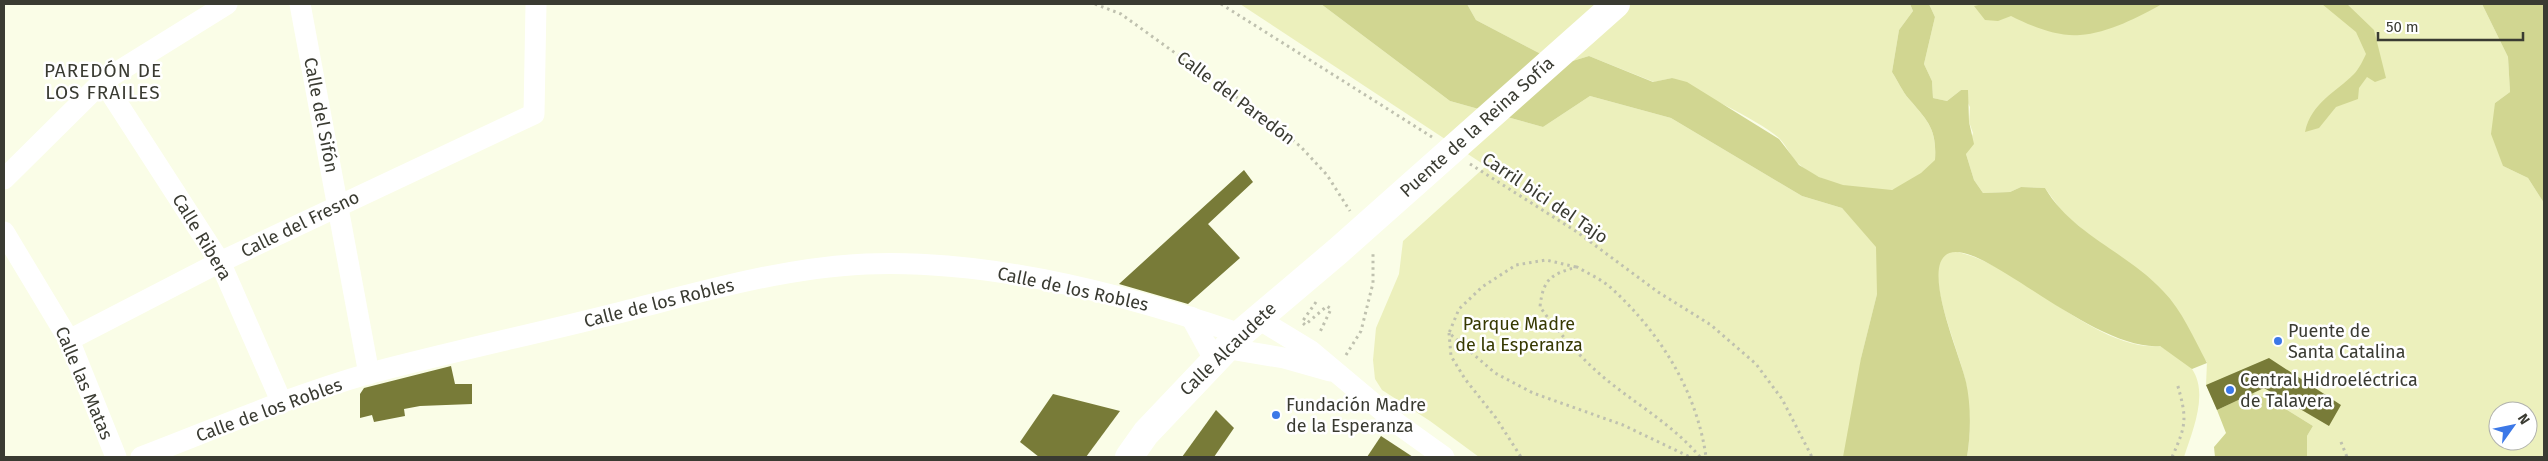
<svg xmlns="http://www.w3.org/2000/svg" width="2548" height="461" viewBox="0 0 2548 461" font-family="'Fira Sans',sans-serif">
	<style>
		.green { fill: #ecf0bc; fill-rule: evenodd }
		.water { fill: #d1d691 }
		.building { fill: #787b38 }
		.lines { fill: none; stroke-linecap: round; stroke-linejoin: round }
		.path { stroke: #bfc1af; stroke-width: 3; stroke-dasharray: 2.5 4; stroke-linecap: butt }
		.street { stroke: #fff; stroke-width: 21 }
		.secondary { stroke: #fff; stroke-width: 28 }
		.poi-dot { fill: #3c78e7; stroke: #fff; stroke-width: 2 }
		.labels { text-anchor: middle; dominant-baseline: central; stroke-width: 5; stroke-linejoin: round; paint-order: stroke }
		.street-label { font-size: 18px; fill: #3a3b32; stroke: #fff }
		.park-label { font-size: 18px; fill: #373902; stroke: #fff }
		.poi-label { font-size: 18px; fill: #3a3b32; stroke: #fff; text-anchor: start }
		.neighbourhood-label { font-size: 19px; letter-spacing: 1px; fill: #3a3b32; stroke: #fff }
	</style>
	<rect width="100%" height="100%" fill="#fafde7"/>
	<g class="green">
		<path d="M1240,4H1321L1450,101L1543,127L1590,96L1671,118L1802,196L1842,208L1877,247V294L1861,358L1859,457H1479L1430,421L1382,390L1375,379L1373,360L1376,328L1399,274L1403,241L1486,166Z"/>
		<path d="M1467,4H1910L1913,11L1899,30L1892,72C1898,81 1902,91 1909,99C1928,121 1937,129 1935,161C1924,171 1907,188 1891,190C1865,193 1820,183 1800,165C1791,158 1787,146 1779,138C1754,117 1702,95 1672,78L1654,82L1589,56L1566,63L1539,53L1476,20Z"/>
		<path d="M1929,4H2482L2508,57L2510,92L2495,103L2503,166L2528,178L2544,203V457H2307V436L2313,426L2273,401L2253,393L2217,410L2206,385L2207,362L2099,243L2063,213L2045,188L2021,187L2010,192L1983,193L1974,180L1966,154L1973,133L1969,122L1970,107L1961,90L1947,101L1933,98L1932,81L1924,64L1935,17ZM2498,411H2528V441H2498Z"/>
		<path d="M1952,251C2018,261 2094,352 2160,346C2169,352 2186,360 2192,369C2209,394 2192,432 2184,457H1967C1971,434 1970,408 1966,384C1962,357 1925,277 1942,257C1945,254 1949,253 1952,251Z"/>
	</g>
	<g class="water">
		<path d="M1321,4H1467L1476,20L1539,53L1566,63L1589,56L1653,82L1672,78L1687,82L1779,139L1799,165L1819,177L1843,185L1892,190L1921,173L1935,160C1937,129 1928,121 1909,99C1902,91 1898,81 1892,72L1899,30L1913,11L1910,4H1929L1935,17L1924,64L1932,81L1933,98L1947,101L1961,90H1968L1969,122L1974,144L1966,154L1974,180L1983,193L2010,192L2021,187L2045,188C2073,235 2127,252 2163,291C2182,310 2194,339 2207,363L2192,369L2160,346C2109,350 2031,285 1984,261C1898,217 1959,349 1966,382C1971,405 1971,433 1967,457H1843L1861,358L1877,294L1876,247L1842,208L1802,196L1671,118L1590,96L1543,127L1450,101Z"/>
		<path d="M1983,4H2162C2139,17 2108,33 2080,35C2057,37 2031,26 2011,16L1998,21L1985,20L1974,6Z"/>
		<path d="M2322,4H2347L2374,30L2386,78L2375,82L2367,77L2359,88L2358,99L2336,107L2319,128L2305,132C2311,103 2335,93 2354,74C2359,69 2363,60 2366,54L2356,32Z"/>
		<path d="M2482,4H2544V203L2528,178L2503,166L2491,134L2495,103L2510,92L2508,57Z"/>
		<path d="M2253,393L2273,401L2313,426L2307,436V457H2215L2214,447L2226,433L2217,410Z"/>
	</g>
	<g class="building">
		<path d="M1244,170L1253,182L1208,224L1240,258L1188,304L1119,284Z"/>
		<path d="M2269,358L2341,405L2329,426L2264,388L2217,410L2206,385Z"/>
		<path d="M451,366L455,384H472V404L420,406L404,409L405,416L374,422L372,415L360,418V394L364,388Z"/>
		<path d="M1053,394L1120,411L1086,457H1039L1020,442Z"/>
		<path d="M1216,410L1234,428L1214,457H1182Z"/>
		<path d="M1381,436L1413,457H1367Z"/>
	</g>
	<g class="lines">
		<g class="path">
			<path d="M1095,4L1121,14L1271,122L1301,147L1327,175L1350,211"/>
			<path d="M1221,4L1432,137"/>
			<path d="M1470,164L1577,232L1658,292L1711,325L1756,364L1782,399L1812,457"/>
			<path d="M1576,267L1546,260L1516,265L1482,287L1459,309L1449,333L1495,373L1533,393L1623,425L1690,457"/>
			<path d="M1316,302L1302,322L1305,325L1327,306L1331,309L1319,334"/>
			<path d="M1449,333L1451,356L1465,379L1496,418L1521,457"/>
			<path d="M1346,355L1361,331L1373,283V252"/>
			<path d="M2341,442L2347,457"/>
			<path d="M1700,457C1674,426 1639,406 1608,381C1582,360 1559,333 1540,307C1543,279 1551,274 1577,267C1587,273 1601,279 1610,287C1659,331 1697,391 1706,457"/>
			<path d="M2172,457C2187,424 2187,418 2177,383"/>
		</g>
		<g class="street">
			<path d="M300,4L369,374"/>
			<path d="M103,81L220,262L282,403"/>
			<path d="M4,179L103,81L227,4"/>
			<path d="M4,232L69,340L116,457"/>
			<path d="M1191,317L1214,359"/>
			<path d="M1257,318L1311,351L1398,424L1444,457"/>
			<path d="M69,340L220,262L534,114L536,4"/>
			<path d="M1224,348L1284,358L1330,371"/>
			<path d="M141,457C217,428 293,395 371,373C450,352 530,335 610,315C694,294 779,268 866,264C989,259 1125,294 1240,334"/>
		</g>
		<path class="secondary" d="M1129,457L1146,433L1240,334L1338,251L1616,4"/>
	</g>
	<g class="poi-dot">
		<circle cx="2278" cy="341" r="5"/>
		<circle cx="2230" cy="390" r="5"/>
		<circle cx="1276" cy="415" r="5"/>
	</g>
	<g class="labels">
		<g class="street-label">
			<text transform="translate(1236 98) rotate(37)">Calle del Paredón</text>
			<text transform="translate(321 115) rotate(79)">Calle del Sifón</text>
			<text transform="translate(1477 127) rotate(-42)">Puente de la Reina Sofía</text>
			<text transform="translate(1545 198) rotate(34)">Carril bici del Tajo</text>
			<text transform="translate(300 224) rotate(-26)">Calle del Fresno</text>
			<text transform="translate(202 237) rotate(59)">Calle Ribera</text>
			<text transform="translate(1073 289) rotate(12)">Calle de los Robles</text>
			<text transform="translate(659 303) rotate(-14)">Calle de los Robles</text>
			<text transform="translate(1228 349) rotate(-44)">Calle Alcaudete</text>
			<text transform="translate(84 383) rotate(67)">Calle las Matas</text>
			<text transform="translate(269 410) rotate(-20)">Calle de los Robles</text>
		</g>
		<g class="park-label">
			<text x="1519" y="324">Parque Madre<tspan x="1519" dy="21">de la Esperanza</tspan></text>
		</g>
		<g class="poi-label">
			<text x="2288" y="331">Puente de<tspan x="2288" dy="21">Santa Catalina</tspan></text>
			<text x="2240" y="380">Central Hidroeléctrica<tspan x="2240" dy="21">de Talavera</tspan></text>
			<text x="1286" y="405">Fundación Madre<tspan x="1286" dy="21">de la Esperanza</tspan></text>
		</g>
		<g class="neighbourhood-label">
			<text x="103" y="70">PAREDÓN DE<tspan x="103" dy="22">LOS FRAILES</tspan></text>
		</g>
	</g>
	<rect width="2548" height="461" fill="none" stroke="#3a3b32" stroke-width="10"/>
	<g transform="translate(2513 426) rotate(57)"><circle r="24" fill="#ffffff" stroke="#b0b1ad"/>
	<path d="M0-4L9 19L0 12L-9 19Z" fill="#3c78e7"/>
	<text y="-8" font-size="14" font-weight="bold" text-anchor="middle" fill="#3a3b32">N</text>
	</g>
	<path d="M2378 32v8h145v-8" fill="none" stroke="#3a3b32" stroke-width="2.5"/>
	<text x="2386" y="32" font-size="15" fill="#3a3b32" stroke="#ffffff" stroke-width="4" paint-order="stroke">50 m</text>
</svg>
